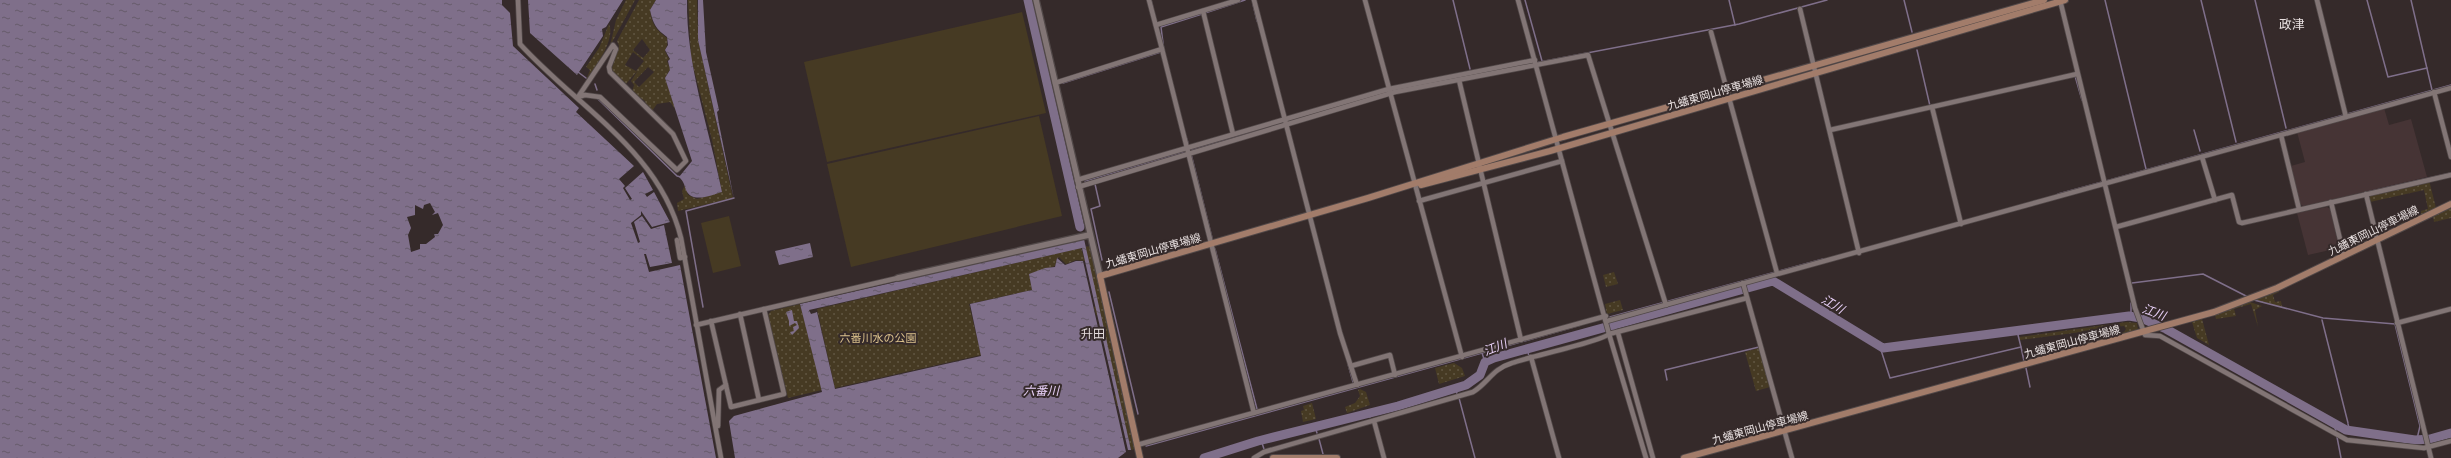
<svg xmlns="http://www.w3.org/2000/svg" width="2451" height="458" viewBox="0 0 2451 458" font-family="'Noto Sans','Noto Sans JP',sans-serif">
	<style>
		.built { fill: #463435 }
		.green { fill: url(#green-dots); fill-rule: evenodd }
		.pitch { fill: #463a23 }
		.water { fill: url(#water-ripples); fill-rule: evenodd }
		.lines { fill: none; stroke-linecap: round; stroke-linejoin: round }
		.stream { stroke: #7f6f8a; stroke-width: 1.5 }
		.river { stroke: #7f6f8a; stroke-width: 9 }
		.minor-casing { stroke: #514848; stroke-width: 6 }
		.tertiary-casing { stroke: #514848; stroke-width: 8 }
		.secondary-casing { stroke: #514848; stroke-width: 8 }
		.minor { stroke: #827575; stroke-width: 4.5 }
		.tertiary { stroke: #827575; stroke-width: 5.5 }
		.secondary { stroke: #a27c6a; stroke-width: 6 }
		.labels { text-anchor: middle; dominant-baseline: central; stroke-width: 4; stroke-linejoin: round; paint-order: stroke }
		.street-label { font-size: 11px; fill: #e7dfdf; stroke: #352a2a }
		.park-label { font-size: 11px; fill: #dac08b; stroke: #352a2a }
		.water-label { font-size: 12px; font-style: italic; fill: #ebd3fb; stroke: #352a2a }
		.neighbourhood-label { font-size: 12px; fill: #e7dfdf; stroke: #352a2a }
		.quarter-label { font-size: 13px; fill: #e7dfdf; stroke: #352a2a }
	</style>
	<defs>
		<pattern id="green-dots" width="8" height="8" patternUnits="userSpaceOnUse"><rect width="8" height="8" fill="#463a23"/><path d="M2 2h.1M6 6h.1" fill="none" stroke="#615642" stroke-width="1.8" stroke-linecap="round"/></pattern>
		<pattern id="water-ripples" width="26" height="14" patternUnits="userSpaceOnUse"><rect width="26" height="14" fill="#7f6f8a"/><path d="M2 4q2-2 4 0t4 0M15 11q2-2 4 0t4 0" fill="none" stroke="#655b6a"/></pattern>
	</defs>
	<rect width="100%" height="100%" fill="#352a2a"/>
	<g class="built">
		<path d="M2384,108L2389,125L2411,119L2427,177L2330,200L2303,206L2300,204L2291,166L2305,162L2297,132Z"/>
		<path d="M2327,207L2330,209L2339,248L2308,255L2297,213Z"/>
	</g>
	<g class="green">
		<path d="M626,0H635L610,46L616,20Z"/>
		<path d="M639,0H656L650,10C652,24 655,29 667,38V45L665,51L669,59L667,61L670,69L665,78L676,110L670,102L657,104L652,111L646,106L645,101L632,92L634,85L631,81L638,70L626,84L611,71L619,46L617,41ZM642,39L650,50L643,58L633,50ZM633,52L644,61L636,71L625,65ZM648,67L654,72L639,87L634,82Z"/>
		<path d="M688,0H697L698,40L733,198L678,211L677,203L684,199L682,191L685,185L688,195L697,199L722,192L712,140L691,58Z"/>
		<path d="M609,24C616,39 595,68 586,80L590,70L586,67L599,48Z"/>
		<path d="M2429,180L2436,208L2399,226L2403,222L2402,217H2398L2428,209L2424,190L2370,202L2368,195Z"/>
		<path d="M2451,207V218L2434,222L2433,216Z"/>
		<path d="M1090,246L1136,449L1131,450L1121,405L1117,406L1114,396L1118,394L1100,314L1096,315L1094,307L1098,306L1085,247Z"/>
		<path d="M1081,248L1085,261L1076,260L1066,264L1059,257L1057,258L1055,266L1029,274L1032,290L969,304L981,355L835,388L817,309Z"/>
		<path d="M1614,272L1618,284L1606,287L1603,275Z"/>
		<path d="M2278,290L2279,292L2273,295L2275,302L2281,301L2282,307L2255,300Z"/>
		<path d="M1620,300L1623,310L1607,314L1605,304Z"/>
		<path d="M2250,302L2262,306L2255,310L2258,327L2251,304L2234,309L2236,316L2216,319L2215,315Z"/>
		<path d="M800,304L822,390L788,398L768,315L771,311Z"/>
		<path d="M2202,319L2209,345L2197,338L2192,322Z"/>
		<path d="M2127,322L2137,323L2138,330L2085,345L2081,332L2020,340L2019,337ZM2124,326L2126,329L2124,332L2087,343L2083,331Z"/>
		<path d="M1759,348L1770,387L1756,391L1745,352Z"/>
		<path d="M1454,363L1462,368L1465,376L1439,384L1435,368Z"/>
		<path d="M1360,389L1366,392L1370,405L1347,413L1345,407L1355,403L1360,396L1358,390Z"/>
		<path d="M1312,403L1316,419L1303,422L1301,411L1304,410L1303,406Z"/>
	</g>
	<g class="pitch">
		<path d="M1022,12L1046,113L827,162L804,62Z"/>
		<path d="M1039,116L1062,216L851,267L827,164Z"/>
		<path d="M729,216L741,266L713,273L701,223Z"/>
	</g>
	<g class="water">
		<path d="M0,0H502V5L510,13L513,46L579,108L576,112L634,166L619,179L625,186L623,188L630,200L632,199L625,188L643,172L653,190L645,194L647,197L654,192L670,222L652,227L641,211V215L631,223L638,243L640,242L634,222L642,216L651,229L664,225L672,263L650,267L646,254H644L649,272L680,265L716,458H0ZM430,203L435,212L432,215L438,213L443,225L438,234H434L435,237L426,244H420V249L411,252L408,235L411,228L407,217L415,215V205L423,209L424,205Z"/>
		<path d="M528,0H623L606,27L602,29L603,36L577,75L530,33Z"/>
		<path d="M656,0H687C686,65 709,128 722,192C712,195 692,204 686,190C684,184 684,182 679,177L692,161L665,78L670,70L668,61L670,59L665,50L668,45L667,37C656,29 653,24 650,10Z"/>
		<path d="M698,0H703L706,52L719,110L717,112L719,124L734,199L698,40Z"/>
		<path d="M1084,239L1131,450H1128L1082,248L809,310L811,314L817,312L835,389L981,356L970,304L1032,290L1029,274L1045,268L1055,267L1057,258L1065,265L1076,261H1083L1126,452L1118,458H735L729,421L734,416L822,392L800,304Z"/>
		<path d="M810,243L813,257L779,265L775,251Z"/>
		<path d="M792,310L794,321H797L799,328L792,335L790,332L794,331L793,327L797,325L795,323L789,326V321L786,312Z"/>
	</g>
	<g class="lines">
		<g class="stream">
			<path d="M1151,0L1153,8"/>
			<path d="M1453,0L1470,69"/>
			<path d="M1525,0L1542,61"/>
			<path d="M1729,0L1735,25"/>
			<path d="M1904,0L1912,32"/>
			<path d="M2105,0L2146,169"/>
			<path d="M2201,0L2236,142"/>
			<path d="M2255,0L2286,128"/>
			<path d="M2367,0L2388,77L2427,68"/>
			<path d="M2411,0L2432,90"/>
			<path d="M1253,4L1257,21"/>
			<path d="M1205,13L1245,0"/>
			<path d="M1917,50L1930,106"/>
			<path d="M578,72L586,78"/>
			<path d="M2075,76L2082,100"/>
			<path d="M1461,77L1739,24L1827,0"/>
			<path d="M1063,83L1164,51L1161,27L1202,14"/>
			<path d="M595,84L597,90"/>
			<path d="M1048,88L1051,87"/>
			<path d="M598,99L677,176L681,177"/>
			<path d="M2194,130L2200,151"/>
			<path d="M1187,139L1188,144"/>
			<path d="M1191,154L1212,238"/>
			<path d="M1085,181L1360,100"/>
			<path d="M2106,181L2451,85"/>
			<path d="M1095,184L1100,206L1091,209L1102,260"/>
			<path d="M1071,185H1073"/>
			<path d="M2363,193L2451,173"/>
			<path d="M2058,194L2102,182"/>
			<path d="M1215,249L1257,409"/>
			<path d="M2132,283L2203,274L2248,297"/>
			<path d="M1109,292L1138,414"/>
			<path d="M2254,300L2323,318L2395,324L2420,426L2417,439"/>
			<path d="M703,307L686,211L734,198"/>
			<path d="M1610,317L1823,259"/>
			<path d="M2131,317V303"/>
			<path d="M2322,320L2348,423"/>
			<path d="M1611,326L1615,331"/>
			<path d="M1880,347L1890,378L2021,347L2017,331"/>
			<path d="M2021,347L2024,361"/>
			<path d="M1527,349L1529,356"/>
			<path d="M1482,353L1581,325"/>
			<path d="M1348,364L1353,382"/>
			<path d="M2026,368L2030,387"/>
			<path d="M1667,380L1665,370L1759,347"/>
			<path d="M1456,389L1457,394"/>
			<path d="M1459,398L1475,458"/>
			<path d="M1369,413L1370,417"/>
			<path d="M2334,424L2336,432"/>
			<path d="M2348,424L2350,432"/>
			<path d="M1315,427L1317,433"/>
			<path d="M2337,437L2341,458"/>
			<path d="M1319,439L1323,454"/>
			<path d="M1261,440L1264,449"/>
			<path d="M1145,444L1146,446L1482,353L1485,362"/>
			<path d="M1206,457V458"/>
		</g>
		<g class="river">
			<path d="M1028,0L1080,227"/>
			<path d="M1204,458L1258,441L1398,406L1466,385L1480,375L1485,362L1494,358L1773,281L1883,348L2129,316L2141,318L2166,329L2346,430L2415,440L2430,439L2451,433"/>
		</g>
		<g class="minor-casing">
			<g id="minor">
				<path d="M518,0L520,44C577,107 660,151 681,238L721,458"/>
				<path d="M1254,0L1340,333L1357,385"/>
				<path d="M1365,0L1462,357"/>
				<path d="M2060,0L2135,308L2145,335L2160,336L2347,440L2424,448L2451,441"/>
				<path d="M2317,0L2346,117"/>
				<path d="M1800,9L1859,253"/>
				<path d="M1203,11L1233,134"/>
				<path d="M1156,25L1238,0"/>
				<path d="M1711,32L1777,273"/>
				<path d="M613,45L616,49L609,67L610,72L673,134L686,161L677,170L600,97L585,95L578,97Z"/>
				<path d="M1162,49L1254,413"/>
				<path d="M1459,80L1521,340"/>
				<path d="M1055,83L1162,49L1149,0"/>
				<path d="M2434,92L2451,157"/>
				<path d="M1932,107L1961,224"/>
				<path d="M1830,130L2077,74"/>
				<path d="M2281,135L2299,209"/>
				<path d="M2202,157L2215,200"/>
				<path d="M1077,180L1389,89L1535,60"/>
				<path d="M1078,187L1395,92L1588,55L1666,305"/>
				<path d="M2366,194L2431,458"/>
				<path d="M1419,201L1562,161"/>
				<path d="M2331,202L2344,256"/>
				<path d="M2116,227L2232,195L2239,222L2242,223L2451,175"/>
				<path d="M677,240L680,258L685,257"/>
				<path d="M1743,283L1792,458"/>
				<path d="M740,314L759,400"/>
				<path d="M711,321L731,407L784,394L764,309"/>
				<path d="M1607,321L2451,88"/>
				<path d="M2397,323L2451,309"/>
				<path d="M696,325L898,278"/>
				<path d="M1618,333L1653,458"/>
				<path d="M1531,357L1559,458"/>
				<path d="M1351,366L1390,355L1395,375"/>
				<path d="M1374,421L1384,458"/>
				<path d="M718,426L719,390L726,385"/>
				<path d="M1137,445L1606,316"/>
				<path d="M1254,458L1264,452L1473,392C1488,383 1492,369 1512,363C1528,357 1602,341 1609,334L1518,0"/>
				<path d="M1646,458L1609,334L1747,298"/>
			</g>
		</g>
		<g class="tertiary-casing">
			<g id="tertiary">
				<path d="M1036,0L1100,276"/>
				<path d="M898,278L1089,235"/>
			</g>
		</g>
		<g class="secondary-casing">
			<g id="secondary">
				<path d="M1421,185L1550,151L2065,0"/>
				<path d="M1140,458L1100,276L1368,198L1563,137L2044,0"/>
				<path d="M1273,458H1337"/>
				<path d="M1684,458L2214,312L2277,288L2451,204"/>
			</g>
		</g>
		<use href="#minor" class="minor"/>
		<use href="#tertiary" class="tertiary"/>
		<use href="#secondary" class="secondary"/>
	</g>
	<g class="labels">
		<g class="street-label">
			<text transform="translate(1715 92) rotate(-16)">九蟠東岡山停車場線</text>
			<text transform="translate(2373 230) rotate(-26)">九蟠東岡山停車場線</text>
			<text transform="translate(1153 250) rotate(-16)">九蟠東岡山停車場線</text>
			<text transform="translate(2072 341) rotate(-15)">九蟠東岡山停車場線</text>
			<text transform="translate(1760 427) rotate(-15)">九蟠東岡山停車場線</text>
		</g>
		<g class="park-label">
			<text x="878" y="337">六番川水の公園</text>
		</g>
		<g class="water-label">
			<text transform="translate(1833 304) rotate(31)">江川</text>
			<text transform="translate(2154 312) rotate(20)">江川</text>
			<text transform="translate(1495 347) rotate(-22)">江川</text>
			<text x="1041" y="390">六番川</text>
		</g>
		<g class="neighbourhood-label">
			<text x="1093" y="333">升田</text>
		</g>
		<g class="quarter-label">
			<text x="2292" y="24">政津</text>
		</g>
	</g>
</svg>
